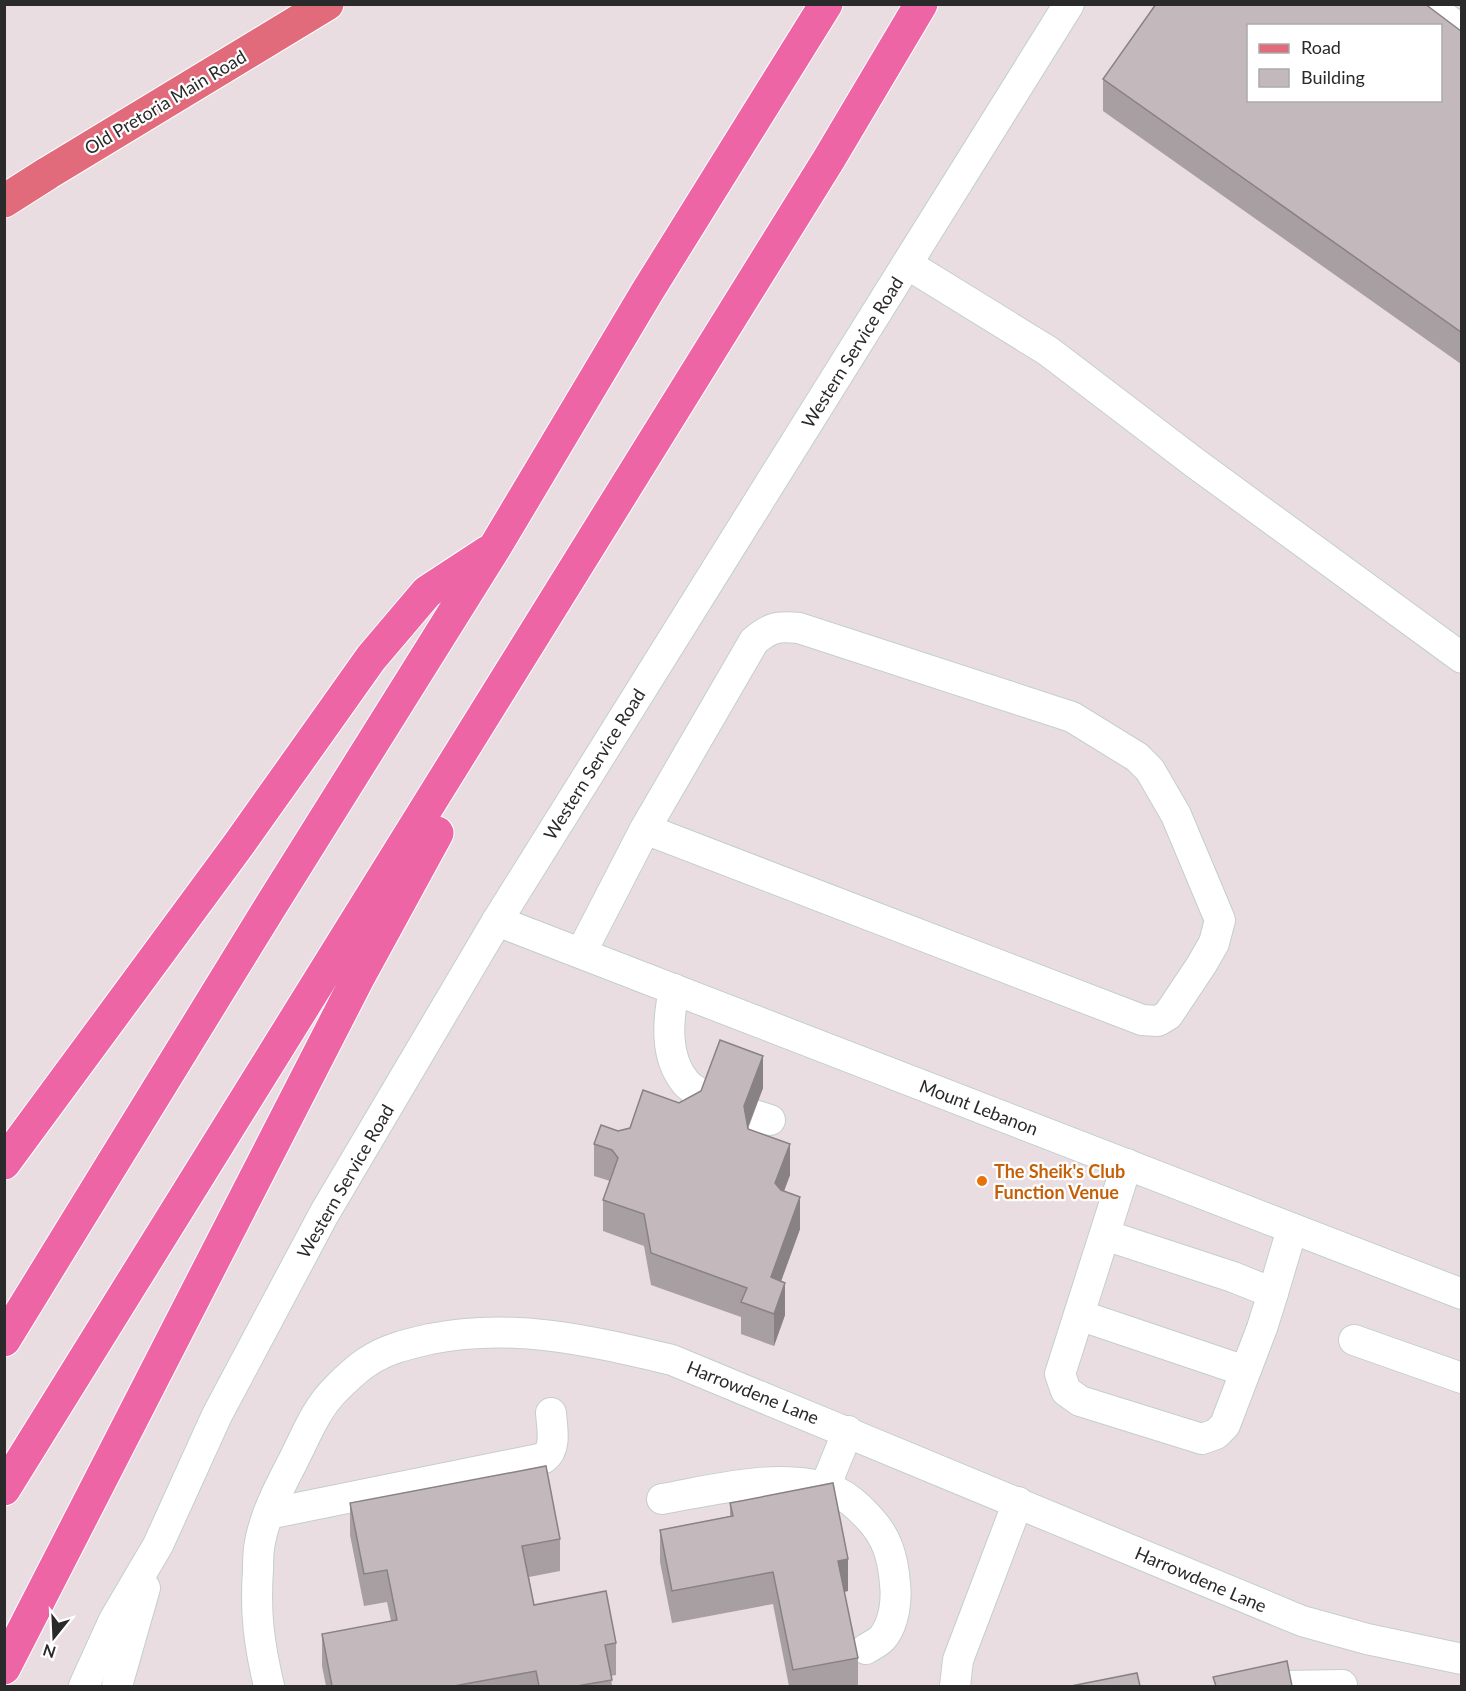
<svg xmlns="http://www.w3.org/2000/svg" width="1466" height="1691" viewBox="0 0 1466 1691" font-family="Lato,sans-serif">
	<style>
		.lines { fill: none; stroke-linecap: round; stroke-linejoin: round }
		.minor-casing { stroke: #c2cfce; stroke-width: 32 }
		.major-casing { stroke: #fff; stroke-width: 35 }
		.highway-casing { stroke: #fff; stroke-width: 35 }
		.minor { stroke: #fff; stroke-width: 30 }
		.major { stroke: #e26b7b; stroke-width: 33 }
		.highway { stroke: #ed65a5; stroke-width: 33 }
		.wall { fill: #a89fa2 }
		.shaded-wall { fill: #888284 }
		.building { fill: #c3b9bc; stroke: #888284; stroke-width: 1.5; fill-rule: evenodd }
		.food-dot { fill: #e8710a; stroke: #fff; stroke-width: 2 }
		.labels { text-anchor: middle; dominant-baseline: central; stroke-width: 4.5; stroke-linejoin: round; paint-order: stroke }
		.street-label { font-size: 18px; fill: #2a2a2a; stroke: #fff }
		.food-label { font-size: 18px; font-weight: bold; fill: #c56008; stroke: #fff; text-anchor: start }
	</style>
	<rect width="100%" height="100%" fill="#eadde2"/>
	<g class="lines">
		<g class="minor-casing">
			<g id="minor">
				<path d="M1427,4L1462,31"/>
				<path d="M907,264L1048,351L1195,463L1462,658"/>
				<path d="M497,921L1462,1294"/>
				<path d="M581,953L645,829L754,641C771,627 777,626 799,628L1072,717L1137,757L1150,770L1176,815L1220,920L1214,943L1202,964L1168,1015L1158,1021L1142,1020L645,829"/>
				<path d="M674,989C668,1020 664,1057 686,1083C692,1090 702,1094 709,1099"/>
				<path d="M754,1115L770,1120"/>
				<path d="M1105,1235L1233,1277L1273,1293L1262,1328L1225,1425L1216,1434L1202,1439L1080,1401L1066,1391L1060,1374L1127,1164"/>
				<path d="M1273,1293L1292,1229"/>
				<path d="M1079,1315L1245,1371"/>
				<path d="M1354,1340L1462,1378"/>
				<path d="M825,1487L848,1431"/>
				<path d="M662,1499C714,1490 786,1470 837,1492C849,1498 860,1508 869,1518C887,1537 893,1557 895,1584C897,1601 894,1622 884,1636C880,1642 872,1645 866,1649"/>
				<path d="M268,1514L544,1458C557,1448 552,1428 551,1413"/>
				<path d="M84,1686L114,1620L158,1545L217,1415L324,1214L497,921L1069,4"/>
				<path d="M117,1686L145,1588"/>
				<path d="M269,1686C259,1644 255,1613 258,1570C258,1561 258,1551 260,1542C265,1515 279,1488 292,1463C305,1438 316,1408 336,1389C345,1380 356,1369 367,1362C386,1349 408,1344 430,1339C514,1322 591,1341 672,1360L1302,1621L1367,1639L1462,1659"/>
				<path d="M955,1686L958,1660L1018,1502"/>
				<path d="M1284,1686L1342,1685"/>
			</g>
		</g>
		<g class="major-casing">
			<path id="major" d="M4,201L48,173L327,4"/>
		</g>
		<g class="highway-casing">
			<g id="highway">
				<path d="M4,1163L239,844L371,658L427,592L488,552"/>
				<path d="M4,1340L270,907L495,547L647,292L826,4"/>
				<path d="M4,1489L829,159L921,4"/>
				<path d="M4,1668L359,976L437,833"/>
			</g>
		</g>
		<use href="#minor" class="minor"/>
		<use href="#major" class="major"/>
		<use href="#highway" class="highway"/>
	</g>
	<g class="wall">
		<path d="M1461,31V364L1103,111V79Z"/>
		<path d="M763,1088L748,1129L790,1175L784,1191L800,1229L781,1281L785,1315L774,1346L741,1334V1317L651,1285L644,1246L603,1231V1200L610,1181L594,1176V1144L618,1131L630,1128L679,1103Z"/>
		<path d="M350,1503L560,1539V1571L529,1577L534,1605L616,1643V1675L611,1676L612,1686H326L322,1666V1634L391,1621L387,1602L364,1606L350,1535Z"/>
		<path d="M730,1503L848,1591L844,1592L858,1658V1686H789L773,1604L672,1623L660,1562V1530L730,1516Z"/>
	</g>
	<g class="shaded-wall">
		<path d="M763,1056V1088L744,1137V1106Z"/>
		<path d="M790,1144V1175L775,1215V1183Z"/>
		<path d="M800,1197V1229L771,1309V1277Z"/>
		<path d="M785,1283V1315L774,1346V1314Z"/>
		<path d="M848,1559V1591L838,1593V1561Z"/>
	</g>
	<g class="building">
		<path d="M1156,4H1425L1461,31V332L1103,79ZM1248,26H1440V100H1248Z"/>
		<path d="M720,1040L763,1056L744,1106L748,1129L790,1144L775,1183L781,1190L800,1197L771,1277L785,1283L774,1314L741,1302L747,1288L651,1253L644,1214L603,1200L618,1158L612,1150L594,1144L601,1125L618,1131L630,1128L643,1090L679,1103L701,1091Z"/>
		<path d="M546,1466L560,1539L522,1546L534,1605L606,1591L616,1643L605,1645L612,1680L577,1686H539L536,1671L454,1686H332L322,1634L397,1620L387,1570L364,1574L350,1503Z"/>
		<path d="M833,1483L848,1559L838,1561L858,1658L793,1670L773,1572L672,1591L660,1530L733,1516L730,1503Z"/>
		<path d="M1287,1661L1292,1686H1216L1213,1677Z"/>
		<path d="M1137,1673L1140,1686H1071Z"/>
	</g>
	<circle class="food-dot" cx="982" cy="1181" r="6"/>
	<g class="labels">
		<g class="street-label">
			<text transform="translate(165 102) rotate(-31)">Old Pretoria Main Road</text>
			<text transform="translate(852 352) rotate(-58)">Western Service Road</text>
			<text transform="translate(594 764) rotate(-58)">Western Service Road</text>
			<text transform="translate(979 1107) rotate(21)">Mount Lebanon</text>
			<text transform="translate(345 1181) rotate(-60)">Western Service Road</text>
			<text transform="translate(753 1392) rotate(22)">Harrowdene Lane</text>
			<text transform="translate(1201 1579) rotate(23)">Harrowdene Lane</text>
		</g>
		<g class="food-label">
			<text x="994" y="1171">The Sheik's Club<tspan x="994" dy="21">Function Venue</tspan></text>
		</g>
	</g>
	<rect width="1466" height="1691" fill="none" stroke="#2a2a2a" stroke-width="12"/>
	<rect x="1247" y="24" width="195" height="78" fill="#ffffff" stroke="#aaaaaa" stroke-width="1.5"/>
	<rect x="1259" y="44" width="30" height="9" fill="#e26b7b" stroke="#aaaaaa" stroke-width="1.5"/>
	<text x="1301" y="54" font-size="18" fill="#2a2a2a">Road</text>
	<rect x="1259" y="69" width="30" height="18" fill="#c3b9bc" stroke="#aaaaaa" stroke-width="1.5"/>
	<text x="1301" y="84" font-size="18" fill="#2a2a2a">Building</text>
	<g transform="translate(54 1637) rotate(198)" stroke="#ffffff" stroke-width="4.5" paint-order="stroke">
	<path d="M0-4.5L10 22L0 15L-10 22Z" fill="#2a2a2a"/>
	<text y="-9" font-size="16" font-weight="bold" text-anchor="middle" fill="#2a2a2a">N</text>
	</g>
</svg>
